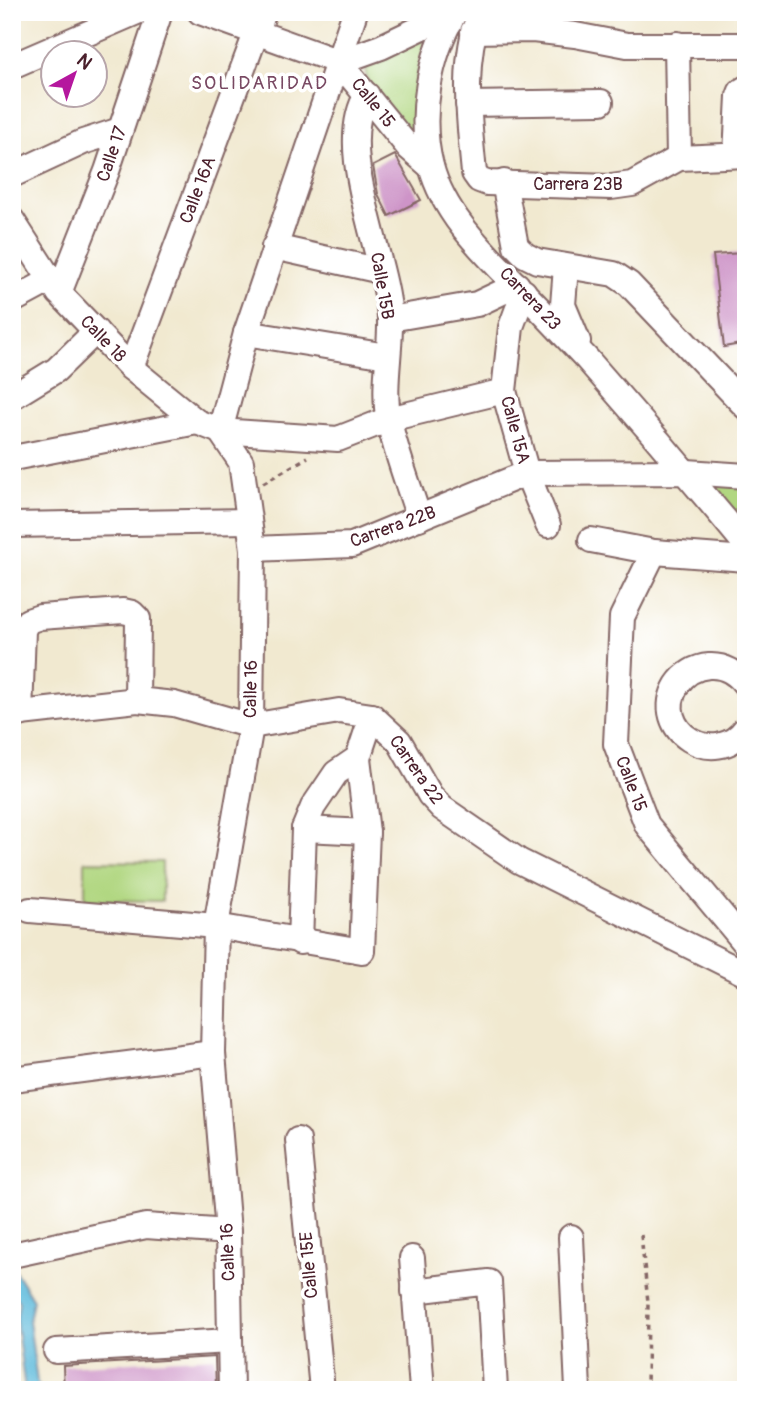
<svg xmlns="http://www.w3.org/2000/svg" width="758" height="1402" viewBox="0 0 758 1402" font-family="Pangolin,sans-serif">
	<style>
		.green { fill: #b1d781; stroke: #7e7b56; stroke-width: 2 }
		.water { fill: #5cbadb; stroke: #536c83; stroke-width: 2 }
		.building { fill: #ce94c8 }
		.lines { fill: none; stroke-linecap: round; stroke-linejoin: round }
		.minor-casing { stroke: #846665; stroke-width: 28 }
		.path { stroke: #846665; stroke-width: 3.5; stroke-dasharray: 5 5; stroke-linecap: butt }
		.minor { stroke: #fff; stroke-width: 24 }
		.labels { text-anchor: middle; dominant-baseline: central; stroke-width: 7; stroke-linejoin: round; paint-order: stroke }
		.street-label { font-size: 18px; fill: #4a1f2b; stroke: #fff }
		.neighbourhood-label { font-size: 19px; letter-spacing: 2px; fill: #784862; stroke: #fff }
	</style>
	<rect width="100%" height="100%" fill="#fff"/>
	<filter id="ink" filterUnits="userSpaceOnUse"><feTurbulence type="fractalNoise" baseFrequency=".0143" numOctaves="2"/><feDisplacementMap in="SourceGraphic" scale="14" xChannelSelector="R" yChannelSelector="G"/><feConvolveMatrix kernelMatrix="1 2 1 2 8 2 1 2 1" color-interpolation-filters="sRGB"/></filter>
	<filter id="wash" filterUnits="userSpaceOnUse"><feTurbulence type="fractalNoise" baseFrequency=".00686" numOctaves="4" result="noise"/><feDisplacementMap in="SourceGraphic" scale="28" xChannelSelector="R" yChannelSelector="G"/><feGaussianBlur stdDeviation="1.57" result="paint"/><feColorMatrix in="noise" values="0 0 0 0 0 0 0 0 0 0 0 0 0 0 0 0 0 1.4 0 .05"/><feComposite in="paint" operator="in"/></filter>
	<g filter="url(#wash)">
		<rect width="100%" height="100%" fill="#f1e9d0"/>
		<g class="green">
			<path d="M426,37L416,80L414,131L409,132L369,82C365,74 364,70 369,62Z"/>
			<path d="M704,476L746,480V535Z"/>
			<path d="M85,861L162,862V901L85,900Z"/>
		</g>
		<path class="water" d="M12,1266L33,1300L29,1321L38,1390H25L16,1321L19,1302L12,1291Z"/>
		<g id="blocks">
			<g class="building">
				<path d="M395,155L421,200L389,216L378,194L373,166Z"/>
				<path d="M742,253L746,283V343L724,347L713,255Z"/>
				<path d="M215,1357L216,1390H64L63,1366Z"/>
			</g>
		</g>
	</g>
	<g filter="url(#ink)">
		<use href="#blocks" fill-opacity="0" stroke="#846665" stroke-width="2"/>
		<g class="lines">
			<g class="minor-casing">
				<g id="minor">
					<path d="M200,12L339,62L409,148L431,167"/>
					<path d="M455,12C429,56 418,116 431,166C444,216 486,254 521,290C543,312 565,336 587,359C641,420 694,482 746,545"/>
					<path d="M480,12C461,64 469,119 474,173L479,180L487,183L611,187L632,184L679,158L746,155"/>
					<path d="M473,31L533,30L575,35L627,45H746"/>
					<path d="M677,44L679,158"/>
					<path d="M339,62L381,47L429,24L450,22"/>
					<path d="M12,66L137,12"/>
					<path d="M367,95C333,149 387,257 390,319C391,352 382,388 389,421C396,453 409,486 419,518"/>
					<path d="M468,104L601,102"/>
					<path d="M736,155L739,96L741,91L746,88"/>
					<path d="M12,175L83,142L120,130"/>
					<path d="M504,182L516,246L525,255L537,261L614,274L629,284L746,407"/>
					<path d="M12,220L59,293L131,368L197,422L220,431L338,439L389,419L504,391"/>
					<path d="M274,247L381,271"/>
					<path d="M566,267L563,305L578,341"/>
					<path d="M524,292L511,327L504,391L527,473L548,525"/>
					<path d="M59,293L107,171L160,12"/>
					<path d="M12,301L51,280"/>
					<path d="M390,319L477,304L517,285"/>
					<path d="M246,333L387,356"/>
					<path d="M131,368L264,12"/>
					<path d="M12,397L56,370L96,331"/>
					<path d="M13,458L197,422"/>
					<path d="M12,525L249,521"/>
					<path d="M591,540L654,552L746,559"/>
					<path d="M253,549L352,545L527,473L687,472L746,476"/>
					<path d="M654,552L622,617L616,744L647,825L746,944"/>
					<path d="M746,685C737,673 724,665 709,666C696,667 684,674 677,685C650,730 715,771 746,728"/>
					<path d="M12,714L137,700L174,704L251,726L339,711L372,716L399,741L430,795L442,808L519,861L746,974"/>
					<path d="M20,714L23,630L28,621L40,617L123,611L132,613L138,619L137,700"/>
					<path d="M304,829L367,832"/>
					<path d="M30,910L216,926L362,951L367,832L358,758L372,716"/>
					<path d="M300,942L304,829L313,807L336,773L358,758"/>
					<path d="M12,1079L213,1053"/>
					<path d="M298,1140L322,1390"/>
					<path d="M571,1237L578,1390"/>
					<path d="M12,1255L146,1226L228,1232"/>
					<path d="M412,1258L422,1390"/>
					<path d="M414,1291L489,1282L495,1390"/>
					<path d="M56,1351L230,1341"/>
					<path d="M231,1390L228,1232L213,1053L216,926L251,726L253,549L241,462L220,431L246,333L355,12"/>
				</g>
			</g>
			<g class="path">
				<path d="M263,483L308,457"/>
				<path d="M641,1235L648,1302L647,1390"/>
			</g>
			<use href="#minor" class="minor"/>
		</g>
	</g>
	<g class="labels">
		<g class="street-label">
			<text transform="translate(373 103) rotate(51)">Calle 15</text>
			<text transform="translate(112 154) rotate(-71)">Calle 17</text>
			<text x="578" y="184">Carrera 23B</text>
			<text transform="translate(198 190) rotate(-69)">Calle 16A</text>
			<text transform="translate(382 286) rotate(80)">Calle 15B</text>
			<text transform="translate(530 299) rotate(46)">Carrera 23</text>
			<text transform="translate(103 339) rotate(46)">Calle 18</text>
			<text transform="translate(515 430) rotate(75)">Calle 15A</text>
			<text transform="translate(393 527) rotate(-20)">Carrera 22B</text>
			<text transform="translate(251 689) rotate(-89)">Calle 16</text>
			<text transform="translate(416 770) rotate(55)">Carrera 22</text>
			<text transform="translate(631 784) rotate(69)">Calle 15</text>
			<text transform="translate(228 1252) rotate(-92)">Calle 16</text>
			<text transform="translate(309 1265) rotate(-95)">Calle 15E</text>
		</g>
		<g class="neighbourhood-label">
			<text x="260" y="83">SOLIDARIDAD</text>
		</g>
	</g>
	<rect width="758" height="1402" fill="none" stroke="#fff" stroke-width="42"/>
	<g transform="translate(74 74) rotate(40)"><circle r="33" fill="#ffffff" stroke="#b7a5aa" stroke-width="2"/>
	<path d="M0-5L12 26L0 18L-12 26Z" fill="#b5179e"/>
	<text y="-10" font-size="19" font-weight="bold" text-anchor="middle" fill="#4a1f2b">N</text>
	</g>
</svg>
